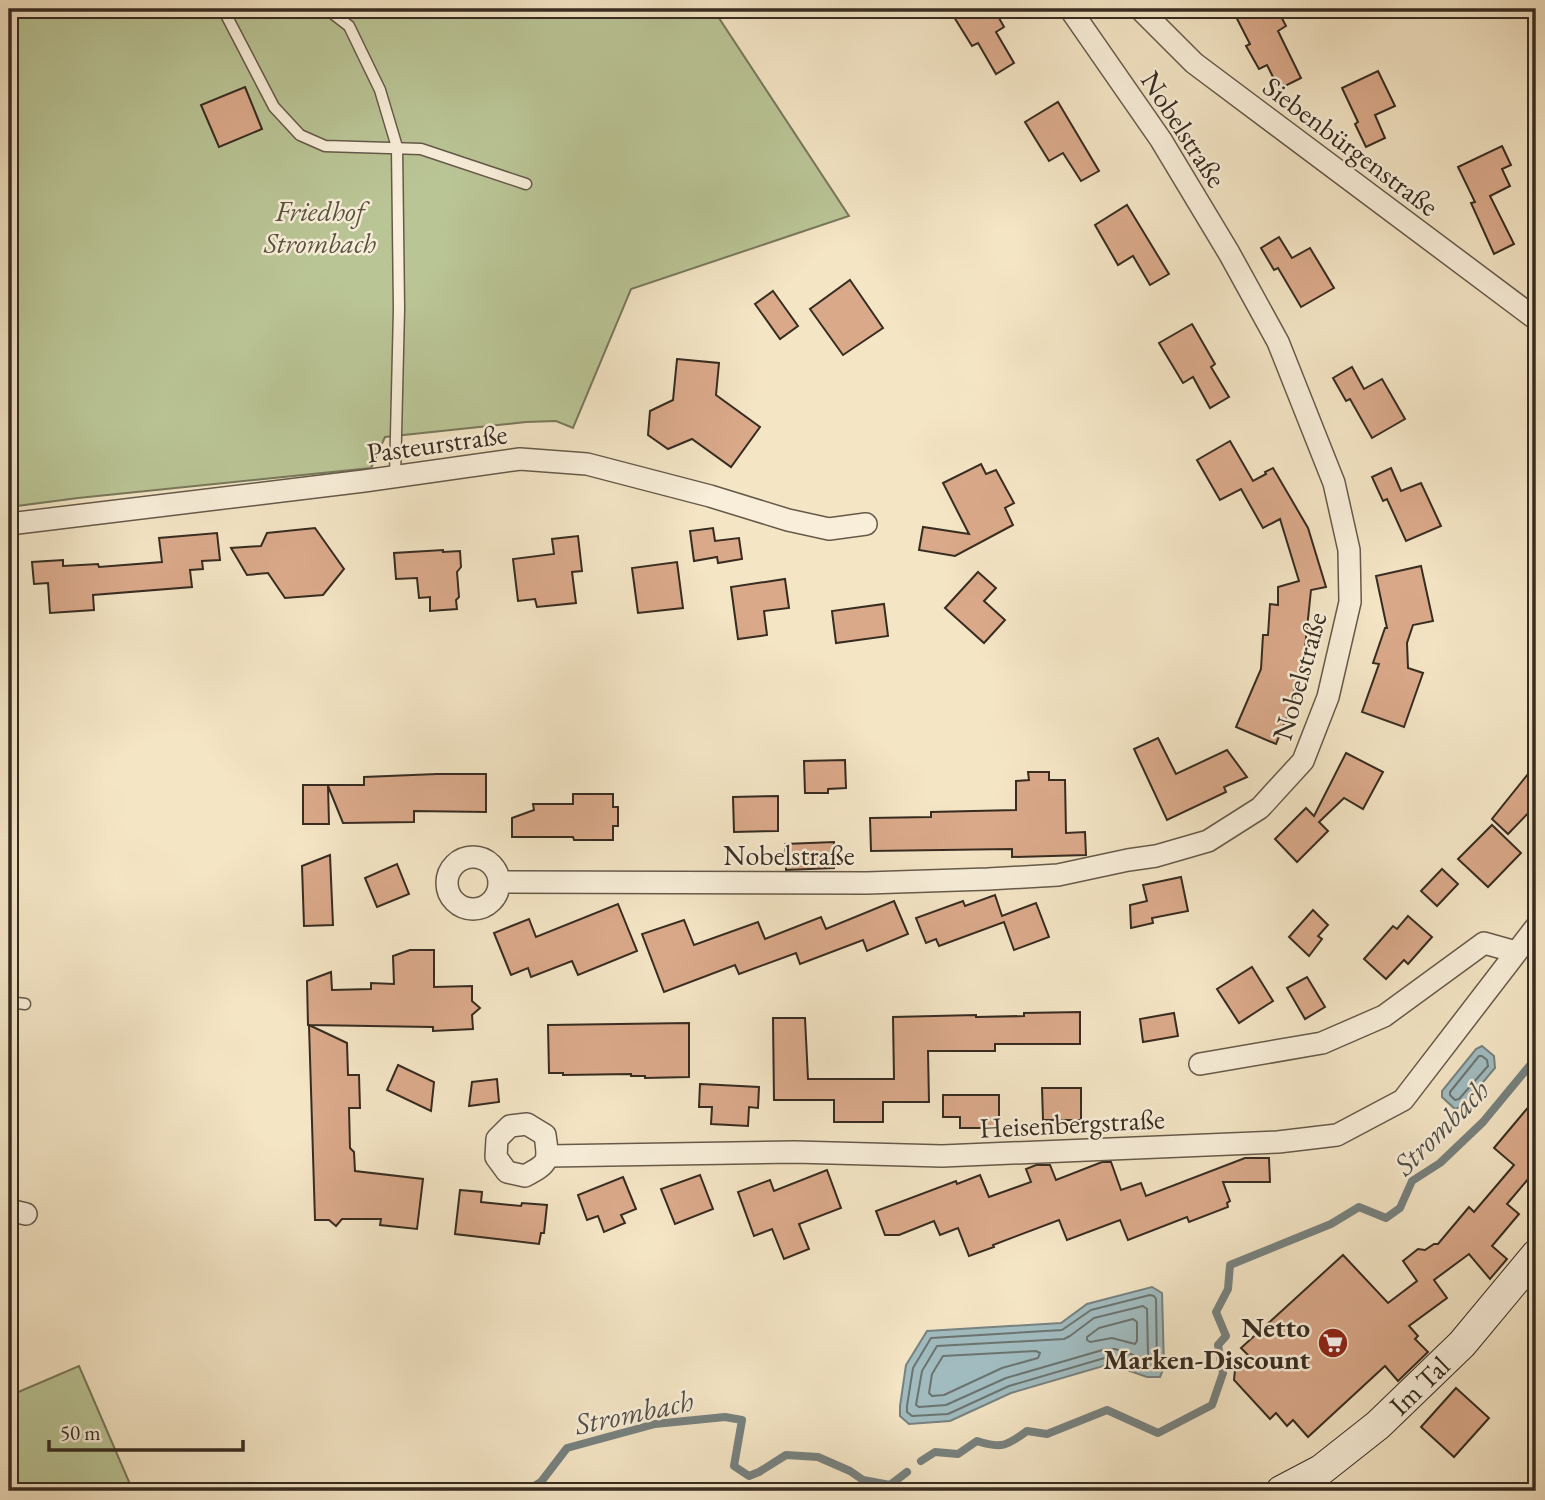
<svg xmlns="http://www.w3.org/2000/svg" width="1545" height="1500" viewBox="0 0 1545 1500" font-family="'EB Garamond',serif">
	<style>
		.green { fill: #bac596; stroke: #78785c; stroke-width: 2 }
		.water { fill: #a1bcc0; stroke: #778280; stroke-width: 2 }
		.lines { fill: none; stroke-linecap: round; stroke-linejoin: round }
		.shore { stroke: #6c7470; stroke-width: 2 }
		.stream { stroke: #778280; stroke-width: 8 }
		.building { fill: #daa98a; stroke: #372c21; stroke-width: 2 }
		.service-casing { stroke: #665a4a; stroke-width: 13 }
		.minor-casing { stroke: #665a4a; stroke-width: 24 }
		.secondary-casing { stroke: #372c21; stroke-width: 32 }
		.service { stroke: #f8eed9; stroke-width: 10 }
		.minor { stroke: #f8eed9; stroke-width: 21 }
		.secondary { stroke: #f8eed9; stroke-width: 30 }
		.labels { text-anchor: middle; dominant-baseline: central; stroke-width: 5; stroke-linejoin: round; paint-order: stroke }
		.street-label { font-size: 28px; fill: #372c21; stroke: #f8eed9 }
		.park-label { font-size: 28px; font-style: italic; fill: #58523e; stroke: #f8eed9 }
		.poi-label { font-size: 28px; font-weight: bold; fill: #372c21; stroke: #f8eed9; text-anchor: end }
		.water-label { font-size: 30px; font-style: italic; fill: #525049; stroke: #f8eed9 }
	</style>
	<rect width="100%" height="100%" fill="#f4e5c5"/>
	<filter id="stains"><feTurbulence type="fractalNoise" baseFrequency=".00286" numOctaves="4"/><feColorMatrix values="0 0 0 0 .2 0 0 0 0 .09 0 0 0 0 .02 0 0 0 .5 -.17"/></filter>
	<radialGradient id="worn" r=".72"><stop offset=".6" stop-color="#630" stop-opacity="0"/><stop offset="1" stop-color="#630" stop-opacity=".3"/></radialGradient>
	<g class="green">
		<path d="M9,9H713L849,216L631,289L573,428L556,421L526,422L385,437L371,468L78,498L9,507Z"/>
		<path d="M79,1366L133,1491H9V1396Z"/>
	</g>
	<g class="water">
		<path d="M1482,1046L1494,1056L1495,1068L1463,1106L1455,1109L1442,1097V1091L1476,1049Z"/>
		<path d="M1152,1287L1162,1293L1164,1367L1160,1377H1147L1110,1364L1011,1393L950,1421L909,1424L900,1416V1406L906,1365L927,1331L1061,1323L1087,1304Z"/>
	</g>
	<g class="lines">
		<g class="shore">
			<path d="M1479,1056H1482L1487,1060L1488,1066L1459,1099L1455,1100L1450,1095V1092Z"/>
			<path d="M1150,1295L1154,1296L1156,1299L1157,1365L1154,1369L1148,1370L1108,1357L1009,1386L948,1414L912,1416L907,1412V1406L913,1368L931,1338L1062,1330L1091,1310Z"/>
			<path d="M1143,1306L1147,1309L1148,1355L1146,1359L1115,1349H1106L1006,1378L946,1405L919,1407L916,1405L922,1371L937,1346L1064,1339L1070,1336L1094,1318Z"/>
			<path d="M1133,1319L1137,1322V1341L1135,1344L1112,1338L1090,1342L1087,1340V1337L1099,1328Z"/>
			<path d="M1036,1351L1040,1353L1038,1358L1002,1368L944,1395L932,1396L929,1393L932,1374L943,1356Z"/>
		</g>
		<g class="stream">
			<path d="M921,1461L935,1452L958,1454L977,1441C1001,1449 1007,1446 1027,1431L1047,1434L1107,1410L1158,1433L1212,1405L1223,1373L1218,1345L1226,1336L1216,1312L1228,1289L1230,1265L1331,1224L1359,1207L1386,1218L1400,1208L1412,1181L1440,1163L1483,1122L1536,1058"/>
			<path d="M526,1491L541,1482L567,1448L655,1424L725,1417L742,1420L734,1466L749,1476L759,1472L786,1455L818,1457L850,1471L863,1480L890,1485L907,1472"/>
		</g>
	</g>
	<g class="building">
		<path d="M949,9H994L1004,27L996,32L1014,63L996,74L978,43L972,46Z"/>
		<path d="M1232,9H1277L1286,26L1278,31L1301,78L1279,89L1267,65L1259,69L1246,46L1250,44Z"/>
		<path d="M1378,71L1395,106L1375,115L1385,138L1366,147L1355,124L1358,122L1342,88Z"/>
		<path d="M245,87L262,129L219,147L201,105Z"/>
		<path d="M1058,102L1099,171L1081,181L1063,153L1049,161L1025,122Z"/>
		<path d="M1502,146L1511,165L1502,169L1510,186L1490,196L1514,244L1494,254L1471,203L1475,202L1458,167Z"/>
		<path d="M1127,205L1169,274L1150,285L1133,256L1118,265L1095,225Z"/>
		<path d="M1279,237L1292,258L1310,248L1334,288L1301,307L1278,268L1274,270L1261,248Z"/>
		<path d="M850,280L883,328L843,355L810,309Z"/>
		<path d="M773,291L798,326L780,339L755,304Z"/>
		<path d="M1192,324L1215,364L1211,367L1229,397L1210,408L1193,377L1183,383L1159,343Z"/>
		<path d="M677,359L719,363L716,395L760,427L731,467L692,439L668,449L648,435L650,411L673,400Z"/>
		<path d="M1352,367L1364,389L1382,379L1405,419L1372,438L1350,399L1346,401L1333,378Z"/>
		<path d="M1230,441L1253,481L1266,474L1265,472L1273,468L1308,528L1326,587L1311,590L1303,667L1292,696L1295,697L1276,744L1236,727L1261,669L1263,635H1268L1270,604L1278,605V587L1299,581L1280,519L1263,528L1241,489L1220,500L1197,460Z"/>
		<path d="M981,464L986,474L996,470L1014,503L1005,508L1013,525L955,556L919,550L923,527L969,534L943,483Z"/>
		<path d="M1391,468L1401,491L1421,483L1441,526L1406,541L1387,499L1383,501L1372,477Z"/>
		<path d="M315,528L344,569L323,595L285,598L268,573L247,575L231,548L261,546L267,533Z"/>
		<path d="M713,528L715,541L739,538L742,559L718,563L717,557L694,561L690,531Z"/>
		<path d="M217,533L220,560L202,561L203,569L190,570L192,587L93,595L94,610L50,613L48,583L34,584L32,562L63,560V566L98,564L99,567L162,562L159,538Z"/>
		<path d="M578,536L582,571L572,572L576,603L537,607L535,599L518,601L513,559L554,554L552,539Z"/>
		<path d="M443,550V552L460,551L461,567L457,572L459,597L456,600L457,609L430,611V597L419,598L417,578L396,579L394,553Z"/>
		<path d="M677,562L683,608L638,613L632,568Z"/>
		<path d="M1421,566L1433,621L1413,625L1407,643L1408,668L1423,673L1404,727L1362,712L1379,664L1373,663L1385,628H1387L1376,576Z"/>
		<path d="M978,572L996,588L984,601L1005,620L984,643L945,608Z"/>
		<path d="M785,579L789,608L764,611L767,635L738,639L731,587Z"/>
		<path d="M884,604L888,636L836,643L832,611Z"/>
		<path d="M1158,738L1176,774L1227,750L1247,777L1224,787L1226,792L1167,820L1134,749Z"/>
		<path d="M1346,753L1383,772L1363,809L1344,798L1319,822L1328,831L1297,862L1275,839L1306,808L1314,816Z"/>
		<path d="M845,760L846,788L828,789V793H805L804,761Z"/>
		<path d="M1536,764V805L1508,834L1492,819Z"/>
		<path d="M1028,772H1049V780H1065L1066,833L1085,832L1086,855L1012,857V849L871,851L870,818L931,817V812L1016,810V781L1029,780Z"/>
		<path d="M437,774H486V812L414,811V822L343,823L328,786L329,824H303V785H364V777Z"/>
		<path d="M573,794H613V807H618V826H613V840H574L573,837H512V818L534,810L533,804H573Z"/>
		<path d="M778,796V831L734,832L733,797Z"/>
		<path d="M1492,825L1521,853L1488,887L1458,859Z"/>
		<path d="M834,842V868L786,870L785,844Z"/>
		<path d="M330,855L333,925L304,926L302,866Z"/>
		<path d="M397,864L409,894L377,907L365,878Z"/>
		<path d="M1442,869L1458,884L1437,906L1421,891Z"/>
		<path d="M1181,877L1188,911L1152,918L1153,923L1131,928L1130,905L1147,901L1143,885Z"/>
		<path d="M995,895L1002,916L1036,903L1049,937L1014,950L1004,922L939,946L936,939L926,943L916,918L963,901L965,906Z"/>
		<path d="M894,901L908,934L867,951L863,940L800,964L796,953L739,974L735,965L664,992L642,934L684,920L694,945L758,922L765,939L821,917L826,929Z"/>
		<path d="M618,904L637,951L578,975L572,961L531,977L528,968L511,975L494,933L529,919L536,937Z"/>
		<path d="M1313,910L1328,925L1318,936L1322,939L1309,956L1289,937Z"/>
		<path d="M1408,916L1432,937L1408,964L1404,960L1386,979L1364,959L1393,926L1397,929Z"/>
		<path d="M410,950H434V987L472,986V1001L480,1008L472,1015L473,1029L433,1031V1027L308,1025L307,981L331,972L332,990L371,989V983L394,984L393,956Z"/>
		<path d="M1252,967L1273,1001L1239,1023L1217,989Z"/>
		<path d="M1307,977L1325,1007L1305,1019L1287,988Z"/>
		<path d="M1080,1012V1044H995V1051H928L929,1102H883V1122H834V1100H774L773,1018H805L808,1079H894L893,1017L976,1015V1017L1024,1016V1013Z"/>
		<path d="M1174,1013L1178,1036L1143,1042L1140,1019Z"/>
		<path d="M689,1023V1077L645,1078V1076H631V1074L563,1075V1073H549L548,1025Z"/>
		<path d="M309,1025L347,1043L348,1075H359L360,1108H349L350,1148L354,1152L355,1171L423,1179L417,1229L380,1225L381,1219H342L336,1226L329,1220H315Z"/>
		<path d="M398,1065L434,1082L431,1111L387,1090Z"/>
		<path d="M497,1079L499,1102L469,1106L472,1082Z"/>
		<path d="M700,1084L759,1087L758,1108L749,1107L748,1126L711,1124L712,1107H699Z"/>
		<path d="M1042,1088H1081V1120H1043Z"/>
		<path d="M943,1095H999V1128H960V1117H943Z"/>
		<path d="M1536,1098V1184L1529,1178L1507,1204L1519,1214L1492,1246L1507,1259L1490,1279L1469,1254L1434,1280L1447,1298L1409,1326L1418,1336L1415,1339L1428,1352L1398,1381L1385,1366L1308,1437L1293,1420L1287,1426L1276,1413L1270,1419L1234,1380L1235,1370L1250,1357L1241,1348L1343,1255L1388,1303L1417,1281L1403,1261L1418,1249L1425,1250L1434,1244H1438L1469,1207L1474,1212L1514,1165L1494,1148Z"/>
		<path d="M1245,1158H1269L1270,1182H1223L1230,1201L1227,1203L1228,1207L1189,1222L1187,1217L1128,1240L1120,1220L1067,1240L1059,1220L993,1245L994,1247L969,1256L958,1228L940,1235L934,1221L899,1235H885L876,1211L956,1181L957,1184L980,1175L989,1197L1031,1182L1026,1169L1036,1165H1050L1056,1180L1102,1162H1111L1121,1190L1141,1183L1146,1196Z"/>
		<path d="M827,1170L841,1208L799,1224L809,1249L784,1259L772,1229L754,1236L738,1192L770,1180L774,1191Z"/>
		<path d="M700,1175L713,1209L675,1224L661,1189Z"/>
		<path d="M623,1177L636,1209L621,1215L625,1223L604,1232L598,1216L587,1220L578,1195Z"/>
		<path d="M460,1190L482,1192L481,1202L521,1206L522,1203L547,1205L544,1233H541L539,1244L455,1234Z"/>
		<path d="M1456,1388L1489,1418L1454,1457L1421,1427Z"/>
	</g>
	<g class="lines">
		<g class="service-casing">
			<g id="service">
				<path d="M223,9L274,107L300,135L325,146L421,149L526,184"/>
				<path d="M327,9L349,26L380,90L397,147L399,309L395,477"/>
				<path d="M9,1002L25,1004"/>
			</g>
		</g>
		<g class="minor-casing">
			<g id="minor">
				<path d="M1140,9L1194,63L1536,319"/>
				<path d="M9,524L364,481L520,459L587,464L710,496L788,520L829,529L866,524"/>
				<circle cx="473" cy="883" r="26"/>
				<path d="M500,882L867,883L988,879L1058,875L1128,860L1156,856L1208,841L1260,808L1303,761L1328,697L1350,602L1349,550L1334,483L1278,342L1229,253L1161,140L1070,9"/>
				<path d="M1200,1064L1322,1043L1384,1016L1484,943L1516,952"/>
				<path d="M527,1124L545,1135C549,1162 549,1163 525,1176L507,1172L496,1157L497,1139L510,1126Z"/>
				<path d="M548,1156L795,1152L942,1156L1278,1142L1337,1135L1403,1100L1536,927"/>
				<path d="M9,1210L26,1214"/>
			</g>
		</g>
		<g class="secondary-casing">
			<g id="secondary">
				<path id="s1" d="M1281,1491L1321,1470L1378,1425L1462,1344L1536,1255"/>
			</g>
		</g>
		<use href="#service" class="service"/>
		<use href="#minor" class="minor"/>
		<use href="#secondary" class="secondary"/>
	</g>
	<defs>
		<g id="supermarket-disc" transform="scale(1.575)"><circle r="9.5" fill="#8f2418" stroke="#f8eed9"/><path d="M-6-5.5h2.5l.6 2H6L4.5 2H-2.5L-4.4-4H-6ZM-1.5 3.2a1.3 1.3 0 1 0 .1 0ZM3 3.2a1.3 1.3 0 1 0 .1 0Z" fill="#fff"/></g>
	</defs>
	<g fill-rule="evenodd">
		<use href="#supermarket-disc" x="1333" y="1343"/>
	</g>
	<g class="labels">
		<g class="street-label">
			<text transform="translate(1184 129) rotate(57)">Nobelstraße</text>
			<text transform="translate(1351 146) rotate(37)">Siebenbürgenstraße</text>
			<text transform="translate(437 443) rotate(-8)">Pasteurstraße</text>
			<text transform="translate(1299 676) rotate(-74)">Nobelstraße</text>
			<text x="789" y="855">Nobelstraße</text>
			<text transform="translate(1072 1123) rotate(-3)">Heisenbergstraße</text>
			<text stroke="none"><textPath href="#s1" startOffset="175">Im Tal</textPath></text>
		</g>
		<g class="park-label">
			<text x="320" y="211">Friedhof<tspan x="320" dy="32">Strombach</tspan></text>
		</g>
		<g class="poi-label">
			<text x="1310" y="1327">Netto<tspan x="1310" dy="32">Marken-Discount</tspan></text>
		</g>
		<g class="water-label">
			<text transform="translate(1441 1127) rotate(-45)">Strombach</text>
			<text transform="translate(634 1412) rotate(-12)">Strombach</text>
		</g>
	</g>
	<rect width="1545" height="1500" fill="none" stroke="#f4e5c5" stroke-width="35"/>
	<rect x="10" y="10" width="1524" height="1479" fill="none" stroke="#372c21" stroke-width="3.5"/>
	<rect x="18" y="18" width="1510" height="1465" fill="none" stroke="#372c21" stroke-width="2"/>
	<path d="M49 1440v10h194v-10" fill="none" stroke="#372c21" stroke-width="3.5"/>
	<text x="60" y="1440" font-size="21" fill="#372c21" stroke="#f8eed9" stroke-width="5" paint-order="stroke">50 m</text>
	<rect width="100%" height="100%" filter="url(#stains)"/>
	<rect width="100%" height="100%" fill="url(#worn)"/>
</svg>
